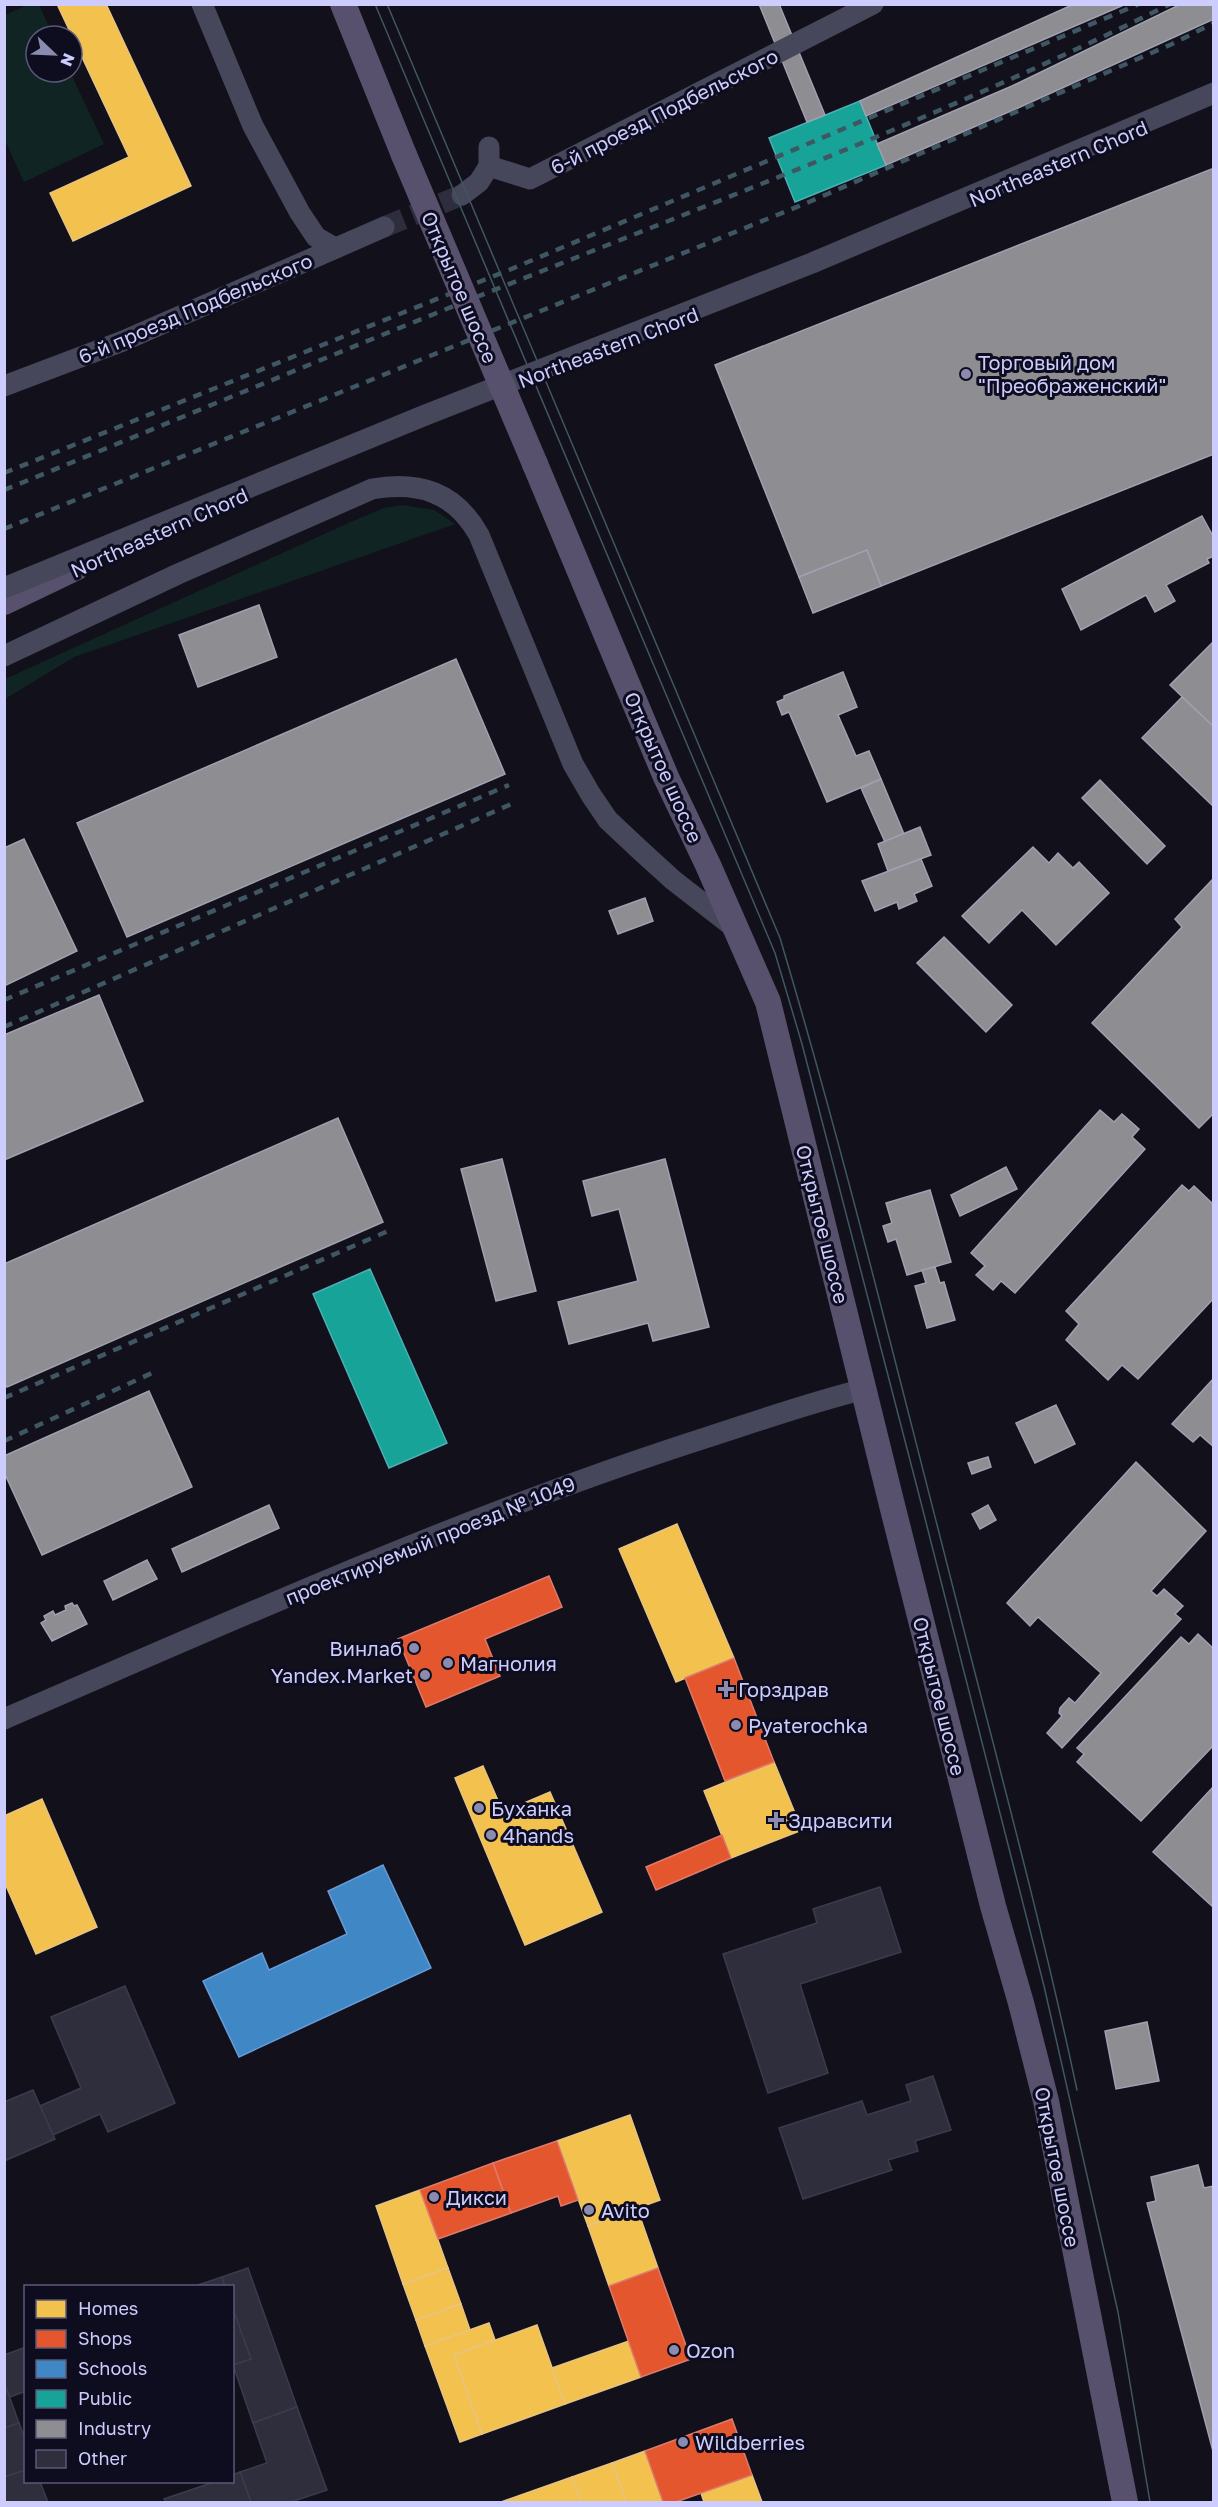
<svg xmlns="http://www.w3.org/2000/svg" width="1218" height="2507" viewBox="0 0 1218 2507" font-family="'Golos Text',sans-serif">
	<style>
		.green { fill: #102523 }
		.homes { fill: #f2c14e; stroke: #e7c483; stroke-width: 1.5 }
		.shops { fill: #e4572e; stroke: #dd7a6c; stroke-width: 1.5 }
		.schools { fill: #3f88c5; stroke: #699cd6; stroke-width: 1.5 }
		.public { fill: #17a398; stroke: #4dafb7; stroke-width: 1.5 }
		.industry { fill: #8d8d92; stroke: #a0a0b2; stroke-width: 1.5 }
		.building { fill: #2e2e3d; stroke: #3c3b4e; stroke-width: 1.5 }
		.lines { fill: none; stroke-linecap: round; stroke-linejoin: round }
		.minor-tunnel { stroke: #2e2d3d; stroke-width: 21; stroke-dasharray: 21 10; stroke-linecap: butt }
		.minor { stroke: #46475b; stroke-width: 21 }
		.major { stroke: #58516d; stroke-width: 26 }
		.tram { stroke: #3f5762; stroke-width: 1.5 }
		.rail { stroke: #3f5762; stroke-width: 4.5; stroke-dasharray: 9 8; stroke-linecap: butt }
		.minor-bridge { stroke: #46475b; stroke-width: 21 }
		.major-bridge { stroke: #58516d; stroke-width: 26 }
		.poi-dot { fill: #8b8baf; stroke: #0e0d1f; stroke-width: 2 }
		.labels { text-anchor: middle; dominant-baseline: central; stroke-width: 6; stroke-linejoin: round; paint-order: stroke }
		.street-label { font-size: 20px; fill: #ccccfe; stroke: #0e0d1f }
		.poi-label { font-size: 20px; fill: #ccccfe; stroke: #0e0d1f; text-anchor: start }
	</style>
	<rect width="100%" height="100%" fill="#12111b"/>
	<g class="green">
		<path d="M29,4L39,5L53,36H36V72H70L104,144L24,182L5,140L4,16Z"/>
		<path d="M403,505L434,510L455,524L74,657L5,699V679L353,521L384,508Z"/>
	</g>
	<g class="homes">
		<path d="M57,4H106L191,186L73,241L50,193L129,157Z"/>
		<path d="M677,1524L734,1658L676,1682L619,1549Z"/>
		<path d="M774,1762L802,1830L731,1858L704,1791Z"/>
		<path d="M483,1766L503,1812L550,1792L602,1912L525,1945L455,1778Z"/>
		<path d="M42,1799L97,1927L36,1954L4,1881V1816Z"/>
		<path d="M630,2115L660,2200L588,2226L557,2141Z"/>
		<path d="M420,2190L448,2268L403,2284L376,2206Z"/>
		<path d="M637,2208L658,2268L609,2286L588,2226Z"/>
		<path d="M448,2268L461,2304L416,2320L403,2284Z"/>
		<path d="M461,2304L470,2330L425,2346L416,2320Z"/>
		<path d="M489,2323L495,2340L454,2355L482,2434L460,2442L425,2346Z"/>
		<path d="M537,2325L565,2404L482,2434L454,2355Z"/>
		<path d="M629,2341L641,2377L565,2404L552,2368Z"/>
		<path d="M645,2451L663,2502H626L612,2463Z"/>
		<path d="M612,2463L626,2502H581L572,2477Z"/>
		<path d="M752,2475L762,2502H704L701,2493Z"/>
		<path d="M572,2477L581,2502H501Z"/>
	</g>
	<g class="shops">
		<path d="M549,1576L562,1607L485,1639L500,1676L426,1707L398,1639Z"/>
		<path d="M734,1658L774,1762L725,1781L685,1678Z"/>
		<path d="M722,1835L731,1858L656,1890L646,1867Z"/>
		<path d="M557,2141L578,2200L561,2206L558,2196L511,2213L493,2163Z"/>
		<path d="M493,2163L511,2213L438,2239L420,2190Z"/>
		<path d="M658,2268L691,2359L641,2377L609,2286Z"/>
		<path d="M732,2419L752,2475L676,2502H663L645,2451Z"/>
	</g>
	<path class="schools" d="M383,1865L431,1968L239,2057L203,1981L262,1953L269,1970L347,1934L328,1891Z"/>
	<g class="public">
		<path d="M860,101L886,165L795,202L769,138Z"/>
		<path d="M370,1269L447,1443L389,1468L313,1294Z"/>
	</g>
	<g class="industry">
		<path d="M759,4H779L825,115L807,122Z"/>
		<path d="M1074,4H1126L866,116L860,101Z"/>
		<path d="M1181,4H1214V19L1018,108L886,165L877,144L1012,86Z"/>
		<path d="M1214,168V454L881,586L867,550L799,577L715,365Z"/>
		<path d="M1202,516L1214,538V556L1207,559L1209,563L1166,585L1175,601L1155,612L1146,595L1081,630L1062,589Z"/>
		<path d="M867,550L881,586L813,613L799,577Z"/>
		<path d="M259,605L277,657L198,687L179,635Z"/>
		<path d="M1214,641V727L1170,685Z"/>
		<path d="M456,659L505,774L127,937L77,823Z"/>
		<path d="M843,672L857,707L838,715L856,756L869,751L881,779L827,802L789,712L782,715L777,702L784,699V696Z"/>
		<path d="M1182,697L1214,727V807L1142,738Z"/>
		<path d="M881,779L904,834L885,842L861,788Z"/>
		<path d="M1100,780L1165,846L1147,864L1082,798Z"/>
		<path d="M920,827L931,855L888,871L878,844Z"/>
		<path d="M24,839L77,951L4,986V848Z"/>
		<path d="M1033,847L1049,863L1058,853L1073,868L1079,862L1109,893L1056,945L1022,910L989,943L962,916Z"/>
		<path d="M921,859L932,886L914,894L917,901L899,909L897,902L875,911L862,881Z"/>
		<path d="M1214,878V1113L1199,1128L1092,1023L1182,927L1175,919Z"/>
		<path d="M645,898L653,921L618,934L609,911Z"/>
		<path d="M944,937L1012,1005L986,1032L917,963Z"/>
		<path d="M99,995L143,1101L4,1160V1035Z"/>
		<path d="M1100,1110L1114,1122L1122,1114L1139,1129L1132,1137L1145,1149L1015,1293L1001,1281L993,1290L976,1275L985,1266L971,1253Z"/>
		<path d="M338,1118L383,1222L7,1387L4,1382V1264Z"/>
		<path d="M502,1159L536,1291L496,1301L461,1169Z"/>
		<path d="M665,1159L709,1327L653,1341L648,1323L569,1344L558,1302L638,1281L619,1209L592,1216L583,1181Z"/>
		<path d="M1006,1167L1017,1189L960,1216L951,1195Z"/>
		<path d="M1182,1185L1189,1191L1194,1186L1214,1205V1298L1138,1379L1122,1365L1108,1380L1066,1340L1079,1324L1066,1311Z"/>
		<path d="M930,1190L951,1262L907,1275L896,1239L888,1242L883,1226L892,1223L886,1203Z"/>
		<path d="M935,1267L940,1283L944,1282L955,1320L927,1328L915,1286L926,1283L922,1270Z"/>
		<path d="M1214,1378V1447L1200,1435L1193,1442L1172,1424Z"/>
		<path d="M149,1391L192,1487L42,1555L4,1472V1456Z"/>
		<path d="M1056,1405L1075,1444L1035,1463L1016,1423Z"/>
		<path d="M988,1457L991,1467L972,1474L968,1463Z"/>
		<path d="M1136,1462L1206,1531L1151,1591L1157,1596L1164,1589L1183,1606L1175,1614L1181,1619L1062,1748L1047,1733L1062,1716L1059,1713L1060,1708L1069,1698L1075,1703L1101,1673L1038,1617L1030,1626L1007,1603Z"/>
		<path d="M269,1505L279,1528L182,1572L172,1549Z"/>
		<path d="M988,1505L996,1520L980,1529L972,1514Z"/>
		<path d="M147,1560L157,1579L113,1600L104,1581Z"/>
		<path d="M72,1603L74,1606L77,1605L87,1624L52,1641L41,1623L46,1620L44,1616L53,1611L55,1615L66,1610L65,1606Z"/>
		<path d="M1198,1634L1214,1649V1745L1141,1821L1077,1762L1084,1754L1077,1748L1181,1637L1189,1644Z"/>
		<path d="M1214,1786V1905L1212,1906L1153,1852Z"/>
		<path d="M1147,2022L1159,2081L1116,2089L1105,2031Z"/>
		<path d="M1198,2165L1204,2188L1214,2186V2455L1147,2203L1156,2201L1151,2177Z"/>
	</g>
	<g class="building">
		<path d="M880,1887L901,1952L800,1984L828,2073L768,2093L723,1954L817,1923L813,1909Z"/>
		<path d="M125,1986L175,2103L108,2132L100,2114L53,2135L40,2106L81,2088L51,2017Z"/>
		<path d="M933,2076L951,2130L915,2141L918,2151L888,2160L892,2170L803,2199L779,2128L862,2101L867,2115L911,2101L906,2085Z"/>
		<path d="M33,2090L55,2139L4,2161V2102Z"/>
		<path d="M248,2268L297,2407L253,2423L233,2365L251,2359L232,2306V2286H225L222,2277Z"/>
		<path d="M222,2277L225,2286H195Z"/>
		<path d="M232,2306L251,2359L232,2365Z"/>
		<path d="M26,2347V2391L10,2397L4,2382V2355Z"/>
		<path d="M4,2382L19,2423L4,2428Z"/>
		<path d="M297,2407L327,2490L291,2502H251L240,2472L267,2463L253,2423Z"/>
		<path d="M19,2423L26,2441V2470L4,2477V2428Z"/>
		<path d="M26,2470V2482H40L48,2502H4V2477Z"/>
		<path d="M240,2472L251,2502H166L164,2499L214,2482H232V2475Z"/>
	</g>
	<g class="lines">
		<path class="minor-tunnel" d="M384,227L462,195"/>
		<g class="minor">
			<path d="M202,4L253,126L300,213L316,237L335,248"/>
			<path d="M489,166L530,179L873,4"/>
			<path d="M489,166V147"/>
			<path d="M462,195L479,182L489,166"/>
			<path d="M4,386L123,341L384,227"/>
			<path d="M4,656L178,574L372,489C419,481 455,492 479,535L573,764L591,795L608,820L640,850L673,880L736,929"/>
			<path d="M4,1719C236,1619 465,1515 705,1438C758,1421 811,1402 865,1389"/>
		</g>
		<g class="major">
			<path d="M343,4L404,155"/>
			<path d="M535,464L666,777L708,865L768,1002L891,1501L993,1906L1021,2003L1046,2101L1125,2502"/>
			<path d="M4,602L77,567"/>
		</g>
		<g class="tram">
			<path d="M375,4L775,953L802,1044L918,1491L1044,1986L1118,2312L1150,2502"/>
			<path d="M387,4L780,938C841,1142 892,1350 945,1556C990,1734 1039,1911 1077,2090"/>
		</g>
		<g class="rail">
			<path d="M4,473L509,270L1139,4"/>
			<path d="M4,490C177,420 349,347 522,279C740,192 960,109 1170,4"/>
			<path d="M4,529L809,202L1172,44L1214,23"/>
			<path d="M4,1000L509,785"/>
			<path d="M4,1027L516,802"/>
			<path d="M4,1398L388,1231"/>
			<path d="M4,1441L152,1373"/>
		</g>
		<path class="minor-bridge" d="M4,588L423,416L812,263L1214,93"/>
		<path class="major-bridge" d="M404,155L535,464"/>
	</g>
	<g class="poi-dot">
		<circle cx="966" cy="374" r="6"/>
		<circle cx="414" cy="1648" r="6"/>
		<circle cx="448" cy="1663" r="6"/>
		<circle cx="425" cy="1675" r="6"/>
		<path d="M723 1680h6v6h6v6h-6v6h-6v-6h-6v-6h6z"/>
		<circle cx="736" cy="1725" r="6"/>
		<circle cx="479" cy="1808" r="6"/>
		<path d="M773 1811h6v6h6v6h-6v6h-6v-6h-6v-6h6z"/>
		<circle cx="491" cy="1835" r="6"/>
		<circle cx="434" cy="2197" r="6"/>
		<circle cx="589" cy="2210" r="6"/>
		<circle cx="674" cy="2350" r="6"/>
		<circle cx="683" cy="2442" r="6"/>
	</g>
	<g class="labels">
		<g class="street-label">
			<text transform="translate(664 111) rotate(-27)">6-й проезд Подбельского</text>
			<text transform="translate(1058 163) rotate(-23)">Northeastern Chord</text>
			<text transform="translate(460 287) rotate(67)">Открытое шоссе</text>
			<text transform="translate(195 308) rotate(-23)">6-й проезд Подбельского</text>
			<text transform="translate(608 347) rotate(-21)">Northeastern Chord</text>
			<text transform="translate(159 532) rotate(-24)">Northeastern Chord</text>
			<text transform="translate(664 767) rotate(66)">Открытое шоссе</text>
			<text transform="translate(823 1224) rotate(76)">Открытое шоссе</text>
			<text transform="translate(430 1540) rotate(-22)">проектируемый проезд № 1049</text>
			<text transform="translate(940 1696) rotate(76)">Открытое шоссе</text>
			<text transform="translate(1058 2167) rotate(79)">Открытое шоссе</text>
		</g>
		<g class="poi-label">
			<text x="978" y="362">Торговый дом<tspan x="978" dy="23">"Преображенский"</tspan></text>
			<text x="402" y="1648" text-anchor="end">Винлаб</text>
			<text x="460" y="1663">Магнолия</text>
			<text x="413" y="1675" text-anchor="end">Yandex.Market</text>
			<text x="738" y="1689">Горздрав</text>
			<text x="748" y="1725">Pyaterochka</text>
			<text x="491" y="1808">Буханка</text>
			<text x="788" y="1820">Здравсити</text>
			<text x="503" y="1835">4hands</text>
			<text x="446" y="2197">Дикси</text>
			<text x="601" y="2210">Avito</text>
			<text x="686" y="2350">Ozon</text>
			<text x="695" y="2442">Wildberries</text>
		</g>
	</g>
	<rect width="1218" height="2507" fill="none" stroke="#ccccfe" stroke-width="12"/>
	<rect x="24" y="2285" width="210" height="198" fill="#0e0d1f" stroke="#5a5978" stroke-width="1.5"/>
	<rect x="36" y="2300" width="30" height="18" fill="#f2c14e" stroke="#5a5978" stroke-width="1.5"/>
	<text x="78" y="2315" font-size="18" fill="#ccccfe">Homes</text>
	<rect x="36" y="2330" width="30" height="18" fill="#e4572e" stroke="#5a5978" stroke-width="1.5"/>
	<text x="78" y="2345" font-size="18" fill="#ccccfe">Shops</text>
	<rect x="36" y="2360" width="30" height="18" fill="#3f88c5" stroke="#5a5978" stroke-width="1.5"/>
	<text x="78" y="2375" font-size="18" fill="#ccccfe">Schools</text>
	<rect x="36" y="2390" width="30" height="18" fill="#17a398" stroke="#5a5978" stroke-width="1.5"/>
	<text x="78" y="2405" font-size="18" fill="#ccccfe">Public</text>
	<rect x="36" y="2420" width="30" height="18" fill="#8d8d92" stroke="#5a5978" stroke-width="1.5"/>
	<text x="78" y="2435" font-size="18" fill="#ccccfe">Industry</text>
	<rect x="36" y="2450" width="30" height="18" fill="#2e2e3d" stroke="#5a5978" stroke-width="1.5"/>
	<text x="78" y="2465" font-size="18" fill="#ccccfe">Other</text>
	<g transform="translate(54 54) rotate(113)"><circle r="28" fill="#0e0d1f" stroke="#5a5978" stroke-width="1.5"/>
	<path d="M0-4.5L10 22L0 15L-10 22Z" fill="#8b8baf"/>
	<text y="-9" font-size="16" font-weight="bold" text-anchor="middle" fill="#ccccfe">N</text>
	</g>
</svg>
